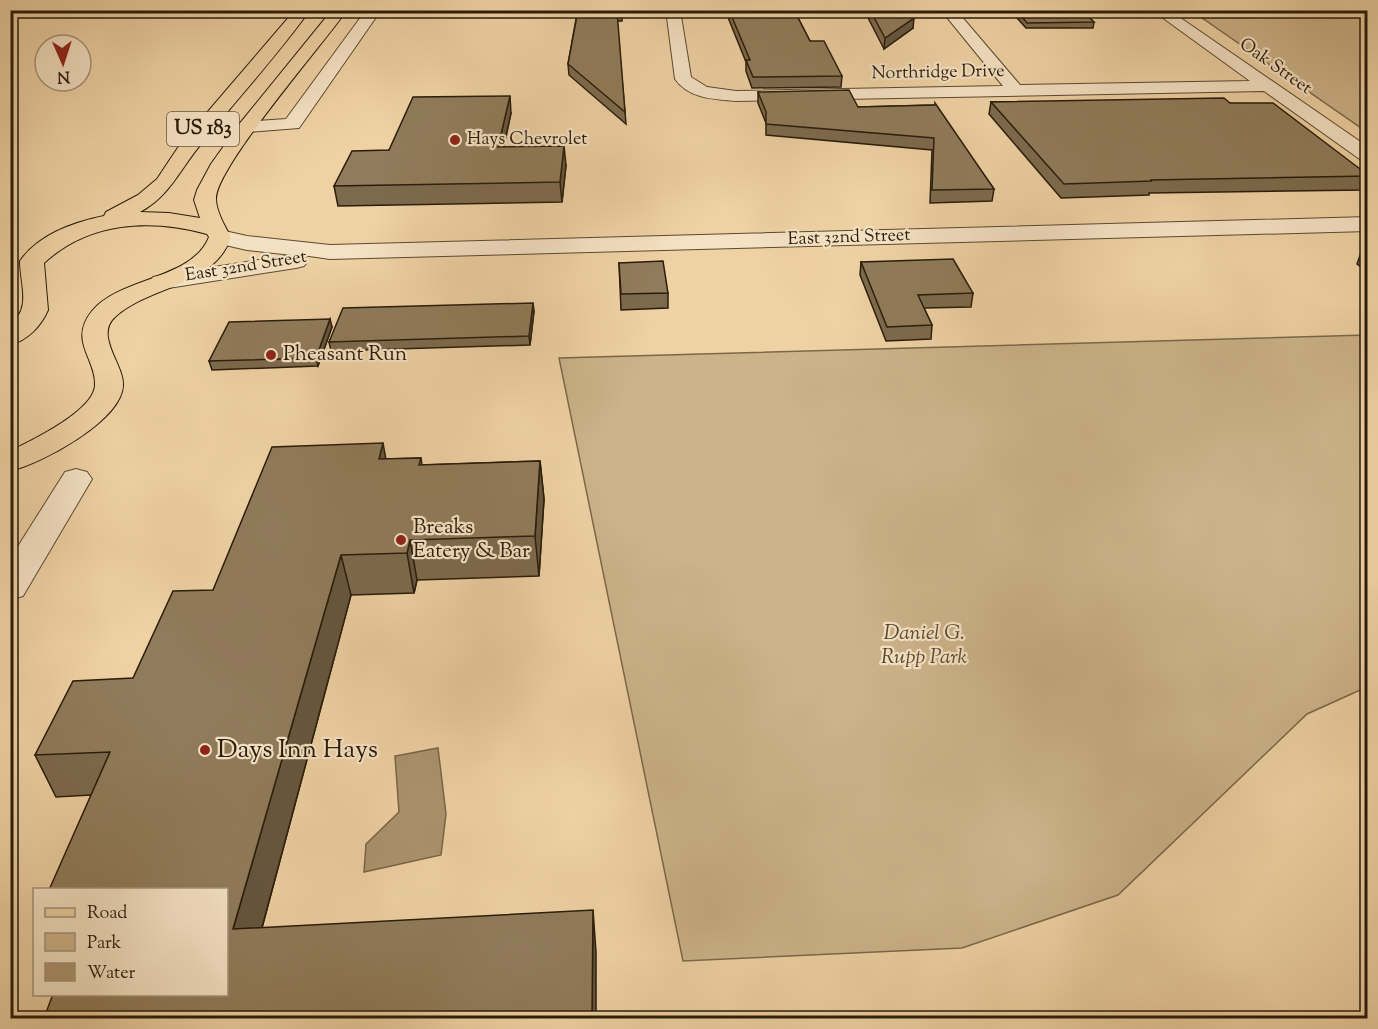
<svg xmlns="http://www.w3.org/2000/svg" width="1378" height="1029" viewBox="0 0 1378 1029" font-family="'Sorts Mill Goudy',serif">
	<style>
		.green { fill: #cdb38a; stroke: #7b684a; stroke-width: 1.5 }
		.water { fill: #ac9470; stroke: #786447; stroke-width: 1.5 }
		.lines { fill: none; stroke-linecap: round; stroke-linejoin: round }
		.minor-casing { stroke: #5a4a30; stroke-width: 2 }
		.major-casing { stroke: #291c0a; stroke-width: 2 }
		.minor { fill: #f5e2c4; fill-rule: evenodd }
		.major { fill: #efd2a4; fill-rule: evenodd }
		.wall { fill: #7c6a4d; stroke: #291c0a; stroke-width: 1.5 }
		.shaded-wall { fill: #65563f; stroke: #291c0a; stroke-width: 1.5 }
		.building { fill: #907b5a; stroke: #291c0a; stroke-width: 1.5 }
		.poi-dot { fill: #8f2418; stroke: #f5e2c4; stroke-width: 2 }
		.labels { text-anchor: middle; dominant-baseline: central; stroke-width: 4.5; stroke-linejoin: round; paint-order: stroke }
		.far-street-label { font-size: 18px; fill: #291c0a; stroke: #f5e2c4 }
		.far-poi-label { font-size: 18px; fill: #291c0a; stroke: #f5e2c4; text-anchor: start }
		.shield { fill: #f5e2c4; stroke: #665742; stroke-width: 1.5 }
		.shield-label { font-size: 20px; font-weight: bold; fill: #291c0a }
		.poi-label { font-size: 21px; fill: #291c0a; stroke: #f5e2c4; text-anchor: start }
		.park-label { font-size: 21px; font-style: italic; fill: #5a4930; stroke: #f5e2c4 }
		.near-poi-label { font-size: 26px; fill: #291c0a; stroke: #f5e2c4; text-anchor: start }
	</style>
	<rect width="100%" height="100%" fill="#efd2a4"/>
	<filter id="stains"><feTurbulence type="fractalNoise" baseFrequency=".00333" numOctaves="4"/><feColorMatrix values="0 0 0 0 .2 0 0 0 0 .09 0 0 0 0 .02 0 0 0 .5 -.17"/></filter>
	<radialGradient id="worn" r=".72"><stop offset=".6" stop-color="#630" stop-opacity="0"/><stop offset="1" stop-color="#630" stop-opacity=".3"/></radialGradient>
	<g class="green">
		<path d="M1192,11H1367V132Z"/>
		<path d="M1367,335V687L1307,714L1118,895L962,948L683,961L559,358Z"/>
	</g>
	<path class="water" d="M438,748L446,814L441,855L364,872L366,844L399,812L395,756Z"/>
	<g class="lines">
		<g class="minor-casing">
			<g id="minor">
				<path d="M366,10H381L299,128L248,132L241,130L239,126L241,122L286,119Z"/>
				<path d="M666,10H680L691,77L707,87L736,91L1003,86L941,10H956L1020,85L1250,81L1152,10H1169L1368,147V162L1361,160L1264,91L736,101C714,99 689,99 675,79Z"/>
				<path d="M1368,217V231L330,259L302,255L308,261L304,266L296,268L162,289L153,287L150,282L153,277L162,275L292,255L247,250L212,242L209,237L212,232L220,230L247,236L330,245Z"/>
				<path d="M76,469L87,472L92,479L23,596L10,600V559L65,472Z"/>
			</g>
		</g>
		<g class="major-casing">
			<path id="major" d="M295,10H310C276,57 237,99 201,144C180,169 170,196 140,212L169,213L200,218L194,200L197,190L211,164L241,122L332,10H347C324,43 215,168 216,199C216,210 225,227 231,237C214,287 150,285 115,317C94,336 125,366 123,386C121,421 41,464 10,471V451C31,441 94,411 95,385C96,358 68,341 92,311C120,277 192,280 209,237L207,234C149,218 89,222 44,263L48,310C41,326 28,340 10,345V324C32,309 20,284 20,261C38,235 74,222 104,216L106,212L138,195L157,179L181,143Z"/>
		</g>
		<use href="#minor" class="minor"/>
		<use href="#major" class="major"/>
	</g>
	<g class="wall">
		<path d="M563,10H622V21H617L626,124L569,75L568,64L577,14L563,15Z"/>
		<path d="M725,10H794L810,41L842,76L841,87L752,88L746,71V62Z"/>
		<path d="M864,10H908L913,28L884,49Z"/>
		<path d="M1010,10H1081L1094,22L1093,28H1026Z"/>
		<path d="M758,92L858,107L934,105L994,189L992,201L930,203L932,150L766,135V123L758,103Z"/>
		<path d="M991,102L1230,103L1368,175V181L1364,190L1149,193V195L1061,198L989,114Z"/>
		<path d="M511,113L504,147L566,165L562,202L338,206L334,186L389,150Z"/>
		<path d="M1362,250H1368V272L1357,264Z"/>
		<path d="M861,262L973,293L971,307L924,308L932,325L931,339L886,341L860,275Z"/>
		<path d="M619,263L668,293V308L621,310Z"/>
		<path d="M534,311L530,345L331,351L329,342Z"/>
		<path d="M332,327L318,366L212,370L209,361Z"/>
		<path d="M421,458L422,465L540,461L544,499L539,576L417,580L414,593L351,595L262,928L596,952L226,994V890L91,795L56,797L35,755L133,678L213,590L386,459Z"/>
	</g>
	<g class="shaded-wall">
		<path d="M914,18L913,28L884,49L885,38Z"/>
		<path d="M510,96L511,113L499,166L498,147Z"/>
		<path d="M564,146L566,165L562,202L560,182Z"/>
		<path d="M533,303L534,311L530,345L529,336Z"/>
		<path d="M330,319L332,327L318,366L316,358Z"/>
		<path d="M383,443L390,482L379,459Z"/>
		<path d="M540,461L544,499L539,576L535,536Z"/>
		<path d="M410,540L417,580L414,593L407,553Z"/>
		<path d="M341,555L351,595L250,972L233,929Z"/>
		<path d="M593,910L596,952V1018H592Z"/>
	</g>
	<g class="building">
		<path d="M578,10H622L617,11L625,112L568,64Z"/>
		<path d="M729,10H794L810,41H824L842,76L753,77L746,60H750Z"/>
		<path d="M870,10H908L914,18L885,38Z"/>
		<path d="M1016,10H1081L1094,22L1027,23Z"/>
		<path d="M849,90L858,107L935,105V103L994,189L932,190L934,138L766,124V112L758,92Z"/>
		<path d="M510,96L498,147L564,146L560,182L334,186L352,151L389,150L413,97Z"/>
		<path d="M1224,98L1230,103H1273L1368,175V176L1150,180L1152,181L1064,184L991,102Z"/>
		<path d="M1362,250H1368V255Z"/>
		<path d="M953,259L973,293L918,295L932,325L887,327L861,262Z"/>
		<path d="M663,261L668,293L621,294L619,263Z"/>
		<path d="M533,303L529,336L329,342L343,308Z"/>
		<path d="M330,319L316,358L209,361L229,322Z"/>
		<path d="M383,443L379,459L421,458L419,465L540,461L535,536L410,540L407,553L341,555L233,929L593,910L592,1018H44L53,994H226V890H49L110,752L35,755L73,681L133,678L173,591L213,590L272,447Z"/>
	</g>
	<g class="poi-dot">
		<circle cx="455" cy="140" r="6"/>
		<circle cx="271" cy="355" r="6"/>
		<circle cx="401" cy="540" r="6"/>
		<circle cx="205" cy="750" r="6"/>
	</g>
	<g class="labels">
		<g class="far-street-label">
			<text transform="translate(1275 67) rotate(35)">Oak Street</text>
			<text transform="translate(938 73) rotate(-1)">Northridge Drive</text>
			<text transform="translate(849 238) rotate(-2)">East 32nd Street</text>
			<text transform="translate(246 267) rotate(-9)">East 32nd Street</text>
		</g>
		<g class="far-poi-label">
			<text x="467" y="140">Hays Chevrolet</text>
		</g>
		<rect class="shield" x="167" y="112" width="72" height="34" rx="4.5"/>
		<g class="shield-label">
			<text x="203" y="129">US 183</text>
		</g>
		<g class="poi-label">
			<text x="283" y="355">Pheasant Run</text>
			<text x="413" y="528">Breaks<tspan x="413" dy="24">Eatery &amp; Bar</tspan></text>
		</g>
		<g class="park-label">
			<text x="924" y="634">Daniel G.<tspan x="924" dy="24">Rupp Park</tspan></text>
		</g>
		<g class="near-poi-label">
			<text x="217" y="750">Days Inn Hays</text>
		</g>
	</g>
	<rect width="1378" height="1029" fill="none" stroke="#efd2a4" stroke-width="36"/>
	<rect x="12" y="12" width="1354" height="1005" fill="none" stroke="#291c0a" stroke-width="3"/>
	<rect x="18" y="18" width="1342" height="993" fill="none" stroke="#291c0a" stroke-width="1.5"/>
	<rect x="33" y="888" width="195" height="108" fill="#f5e2c4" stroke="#a3937a" stroke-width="1.5"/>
	<rect x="45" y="908" width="30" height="9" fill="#efd2a4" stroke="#a3937a" stroke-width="1.5"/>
	<text x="87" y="918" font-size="18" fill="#291c0a">Road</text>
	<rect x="45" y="933" width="30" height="18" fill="#cdb38a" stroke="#a3937a" stroke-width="1.5"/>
	<text x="87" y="948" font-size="18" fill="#291c0a">Park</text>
	<rect x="45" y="963" width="30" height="18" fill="#ac9470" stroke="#a3937a" stroke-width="1.5"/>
	<text x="87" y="978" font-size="18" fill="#291c0a">Water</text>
	<g transform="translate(63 63) rotate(177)"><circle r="28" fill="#f5e2c4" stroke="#a3937a" stroke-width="1.5"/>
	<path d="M0-4.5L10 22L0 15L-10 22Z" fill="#8f2418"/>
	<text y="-9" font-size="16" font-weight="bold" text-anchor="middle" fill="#291c0a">N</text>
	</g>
	<rect width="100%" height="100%" filter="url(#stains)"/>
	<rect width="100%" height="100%" fill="url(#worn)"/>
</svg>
